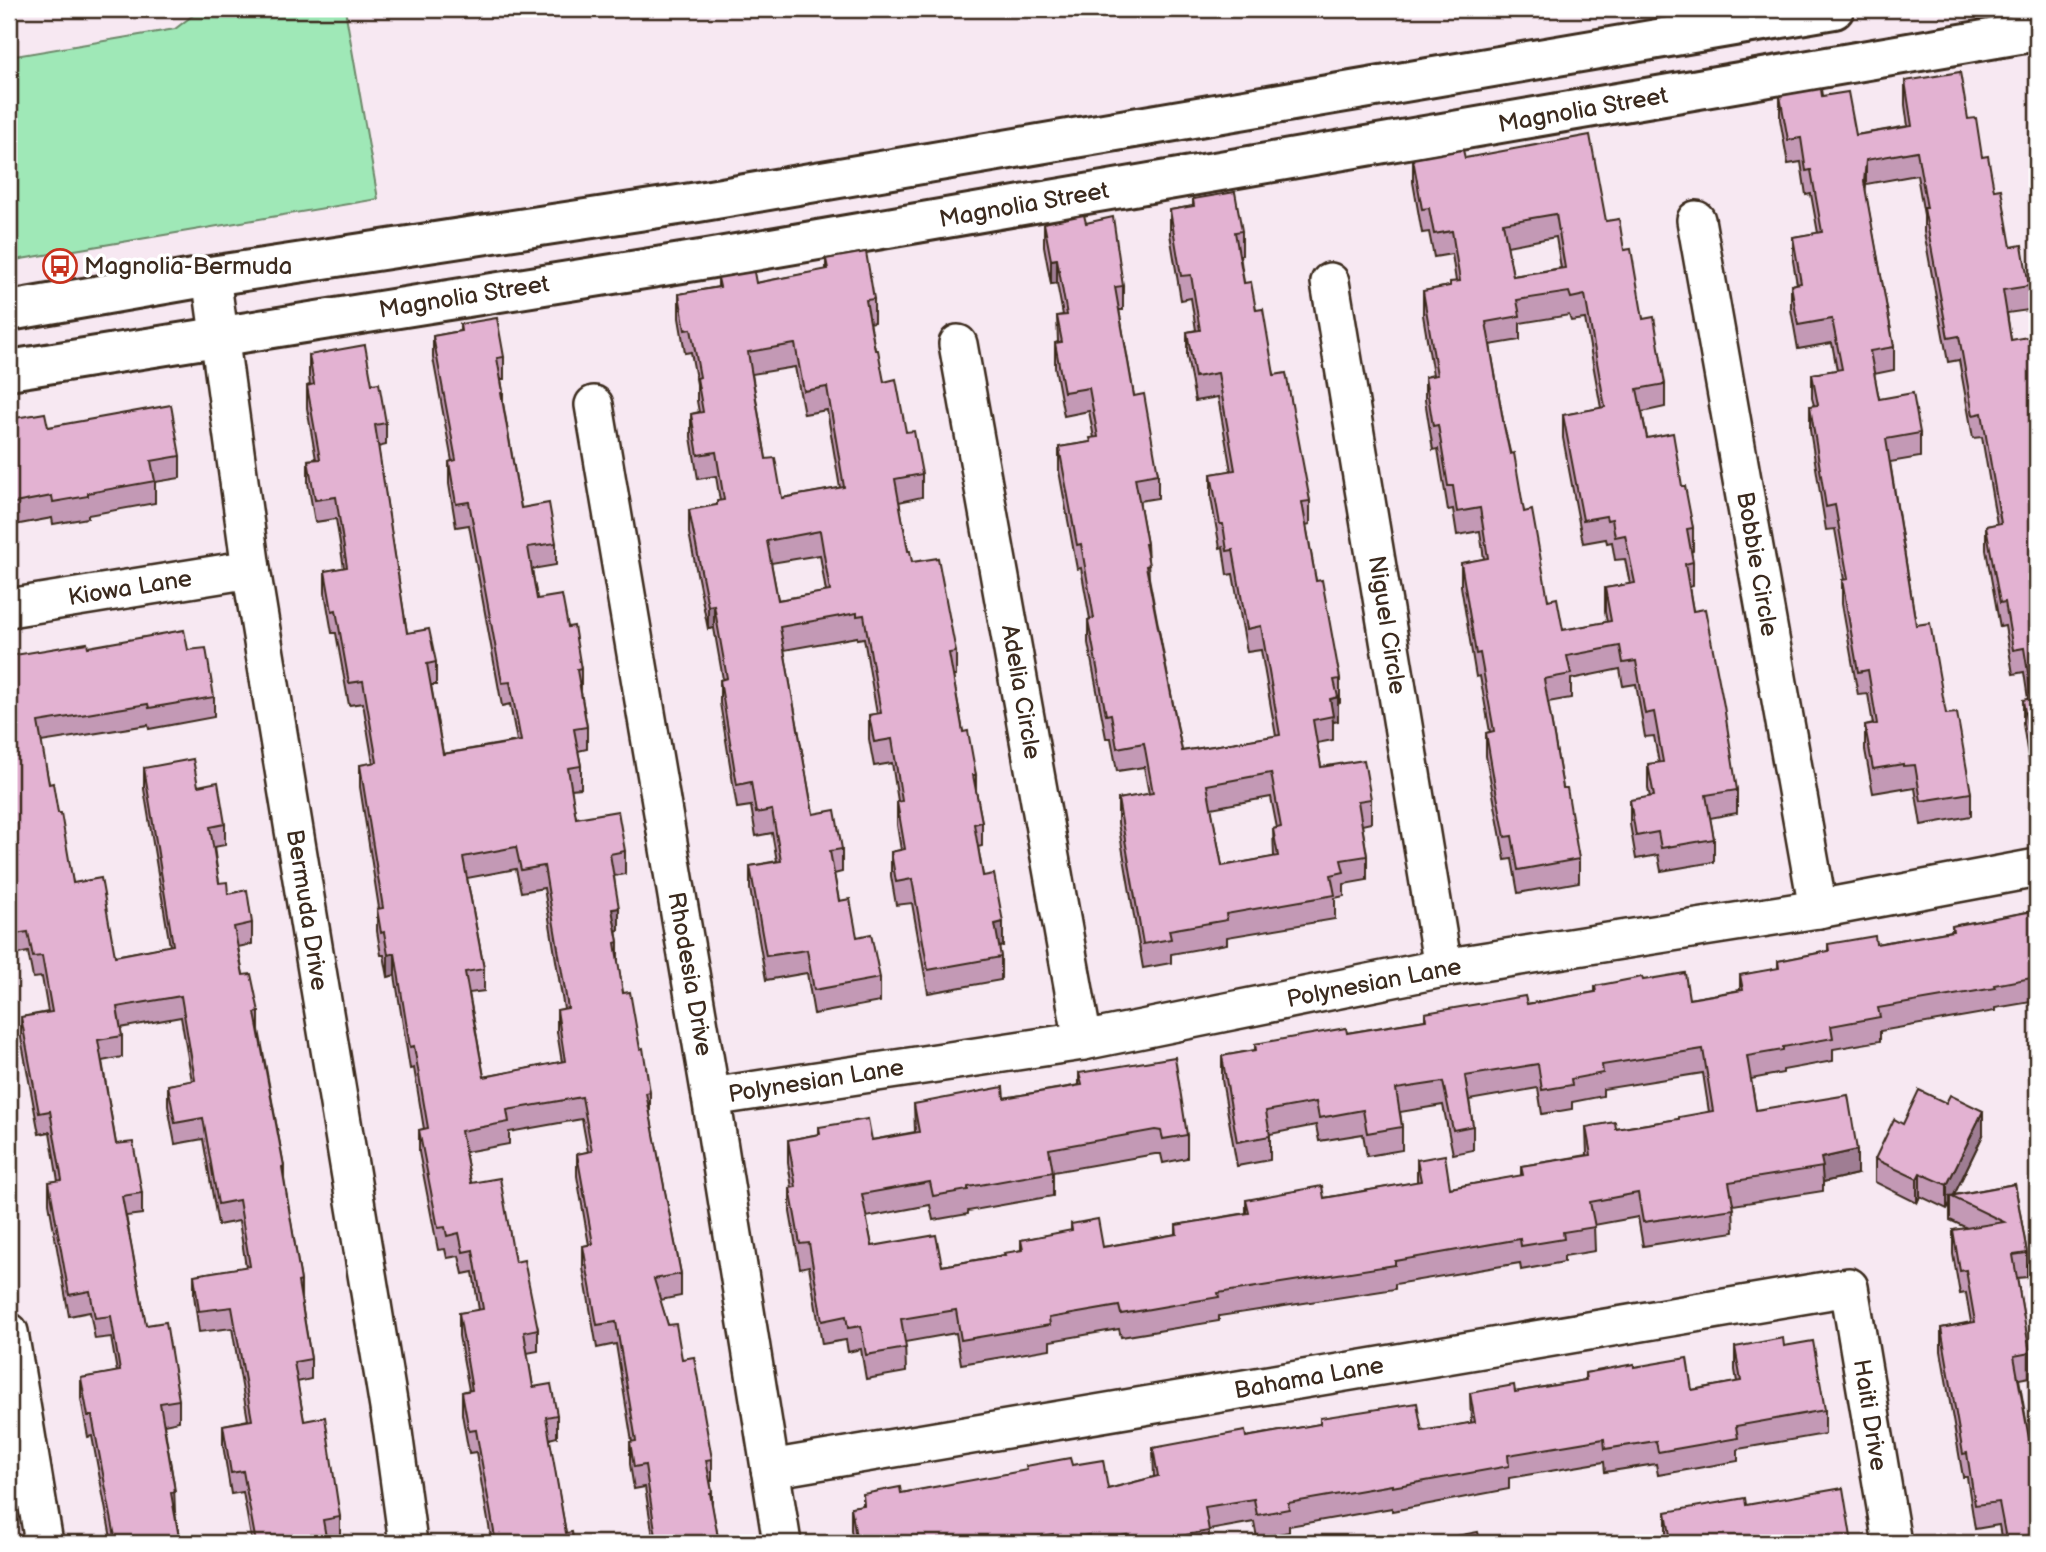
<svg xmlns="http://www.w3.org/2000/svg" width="2046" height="1552" viewBox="0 0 2046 1552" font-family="'Balsamiq Sans',sans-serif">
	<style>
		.green { fill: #9fe8b7; stroke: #6d896a; stroke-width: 2 }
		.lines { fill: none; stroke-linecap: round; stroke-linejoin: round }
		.minor-casing { stroke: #3b2a1e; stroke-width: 42 }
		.major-casing { stroke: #3b2a1e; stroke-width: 44 }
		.minor { stroke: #fff; stroke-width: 37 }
		.major { stroke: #fff; stroke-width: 38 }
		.wall { fill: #c399b5; stroke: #3b2a1e; stroke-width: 2; fill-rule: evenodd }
		.shaded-wall { fill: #9f7d93; stroke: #3b2a1e; stroke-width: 2 }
		.building { fill: #e3b2d2; stroke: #3b2a1e; stroke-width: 2; fill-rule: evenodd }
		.labels { text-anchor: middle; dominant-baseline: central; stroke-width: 7; stroke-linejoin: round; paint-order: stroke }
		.street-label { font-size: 24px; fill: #3b2a1e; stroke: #fff }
		.poi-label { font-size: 24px; fill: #3b2a1e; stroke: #fff; text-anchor: start }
	</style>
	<rect width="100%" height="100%" fill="#f7e8f2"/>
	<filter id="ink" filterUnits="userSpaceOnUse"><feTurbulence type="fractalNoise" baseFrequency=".0143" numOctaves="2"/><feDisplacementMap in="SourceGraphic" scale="14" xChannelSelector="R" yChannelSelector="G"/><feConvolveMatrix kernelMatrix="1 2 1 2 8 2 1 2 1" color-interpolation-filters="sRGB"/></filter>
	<g filter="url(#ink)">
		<path class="green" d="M201,9H345L378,199L9,261V57L175,29Z"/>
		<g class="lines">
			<g class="minor-casing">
				<g id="minor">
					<path d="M1696,220L1818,909"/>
					<path d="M211,276L251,569L393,1432L408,1543"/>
					<path d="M1330,282L1443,968"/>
					<path d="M958,344L1083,1041"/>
					<path d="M594,405L711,1097L782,1543"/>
					<path d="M9,608L251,569"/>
					<path d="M711,1097L1083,1041L1443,968L1818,909L2037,868"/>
					<path d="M9,1332L44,1543"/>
					<path d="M770,1469L1849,1287L1892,1543"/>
				</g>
			</g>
			<g class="major-casing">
				<g id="major">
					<path d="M9,311L211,276L698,202L1834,9"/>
					<path d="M9,370L707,259L2037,31"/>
				</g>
			</g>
			<use href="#minor" class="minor"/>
			<use href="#major" class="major"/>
		</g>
		<g class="wall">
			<path d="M1905,81L1968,119L1994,190L2011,247L2029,286V310L2007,313L2011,340L2037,362V762L2029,763L2023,724V700L2028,699L2024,672L2013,674L2005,626L2000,627L1986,550V526L1997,524L1982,437L1973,438L1959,360L1948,362L1924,232V215L1917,175L1866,184L1865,190L1894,347V370L1874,374L1879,399L1920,433V457L1890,462L1916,625L1946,714L1971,793V816L1921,825L1915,788L1903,790V788L1873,793L1865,750V726L1873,724L1868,694L1858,695L1842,604V580H1844L1835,529L1826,530L1810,430V406L1814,405L1812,398V374L1837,370L1832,343L1798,349L1791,309V285L1797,284L1793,261V237L1818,233L1811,194L1806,195L1801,162L1788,164L1780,119V96L1856,135L1908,126L1905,105Z"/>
			<path d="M1465,158L1606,221L1624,250L1643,319L1665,384V407L1642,412L1647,438L1682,486L1693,528V551L1691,552L1693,562V586L1689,587L1693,611L1737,790V813L1710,818L1714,839V862L1661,871L1658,855L1636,859L1630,824V800L1650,797L1648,788V764L1659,763L1654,736L1645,737L1636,684L1623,686L1620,669L1571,679V698L1548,702L1563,788L1579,859V882L1518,893L1512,859L1505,860L1486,756V733L1490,732L1480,676L1476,677L1461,586V563L1484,559L1480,531L1457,535L1453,509L1448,510L1438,449L1433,450L1425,400V377L1433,375L1423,315V291L1450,286L1456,281L1452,254L1434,257L1429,232L1422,233L1413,182V159ZM1556,237L1561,268L1513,276L1507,246ZM1569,315L1571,321L1585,319L1601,408L1563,415V438L1583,543L1606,539L1607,543L1612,542L1615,560L1625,559L1630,584L1605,588V612L1607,622L1563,630L1548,600L1524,512L1504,426L1490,345L1520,340V323Z"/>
			<path d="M1193,199L1242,231V255H1240L1244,283L1256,310L1310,501V524L1306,525L1316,581L1340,679V703L1338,704V721L1333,722V740L1317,743L1321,767L1371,799V823L1362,825L1367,856V880L1344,884V896L1335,898V919L1227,937V944L1171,954V963L1143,968L1118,823V799L1149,794L1144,767L1117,771L1111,738H1106L1088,643V620L1090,619L1081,568L1077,569L1059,471V447L1090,442L1094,438L1089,411L1064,416L1055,367V343L1058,342L1057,316L1063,315L1057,283L1051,284L1044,246V223H1086L1123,286V310H1119L1134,396L1158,474V498L1139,501L1147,544L1149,578L1182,751L1276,736L1261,650L1247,652L1233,574L1227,575L1223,547L1220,548L1211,498V474L1231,471L1218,397L1195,401L1187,356V332L1196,330L1191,298L1181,300L1170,234V210L1193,206ZM1271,797L1277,828L1273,829L1274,857L1222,866L1211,808Z"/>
			<path d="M826,259L874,299V322L870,323L875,350L884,382L906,432L922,474V497L899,502L908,551L912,562L956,652V676H953L963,732L976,775V791L982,822V846L978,847L983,876L1003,946L999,947L1001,957V980L928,993L912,903L896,905L891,876V852L901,850L897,825V802L898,801L892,763L874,766L869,739V715L877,714L864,638L857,639V637L784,650L813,814L842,849V872L834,874L839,901L857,937L880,978V1002L814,1014L807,973L766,980L750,889V866L777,861L772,833L756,836L751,806L737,808L720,703V680L723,679L714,628L708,629L689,533V510L717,505L720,501L716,476L698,479L691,437V414L699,412L697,401V384L691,352L685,353L679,318V294L718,287V278L756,283L826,270ZM795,367L804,414L827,410L840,488L782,498L766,459L752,374ZM820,555L826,592L778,600L771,563Z"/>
			<path d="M460,324L504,357V379H501L503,392V403L521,508L556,543V565L532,569L537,599L568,627L581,669V692L587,727V749L578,751L581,766V788L571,789L576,818L625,851V874L614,876L619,930L616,931L618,942V963L623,993L640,1049L650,1092V1115L681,1274V1296L660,1300L668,1325L682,1359L712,1459V1481H710L712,1492V1506L719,1543H654L645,1487L634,1489L630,1464V1442H632L616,1344L597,1348L583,1268V1246L589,1245L577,1176V1154L588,1152L582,1119L509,1132V1144L465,1152L471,1183L515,1262L538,1329V1351L527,1353L533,1387L557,1415V1437L549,1439L566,1533L574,1543H492L476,1452L469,1453L462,1414V1392L469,1390L459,1336V1313L479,1310L473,1272L463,1274L459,1256L447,1258L445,1249L438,1250L419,1152V1130L424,1129L414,1068L410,1069L395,975L388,977L384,955H381L377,931V909L379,908L360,787V765L373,763L363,703L349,705L336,633H332L325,593V571L344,568L336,519L315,522L308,483V460L316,459L307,408V386L310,385L309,377V355L372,384L386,423V445L378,447L407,633L436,662V685H431L443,754L517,741L510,704L502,706L469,525L456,527L449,484V462L452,461L433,358V336L460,331ZM516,869L521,892L544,888L564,1009L557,1010V1032L562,1062L484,1077L469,993L484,991V969L467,878Z"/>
			<path d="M9,419L180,456V478L155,482V503L88,515V518L53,524L52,518L9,526Z"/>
			<path d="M88,647L188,650L214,697V717L149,729L148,725L41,742L49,784L58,813L73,883L115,956L170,946L144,789V768L198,786L225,824V845L214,847L219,883L252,923V944L238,947L243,975L259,1012V1030L284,1166V1181L301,1281V1299L311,1359V1379L297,1382L304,1421L340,1517V1538L327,1540V1543H252L243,1492L231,1494L223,1445V1425L248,1420L232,1328L199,1332L194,1295V1275L246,1267L239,1221L218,1225L203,1139L175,1144L168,1106V1085L192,1081L181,1017L120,1028L122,1036V1057L102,1061L116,1144L142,1193V1214L126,1216L146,1325L179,1400V1421L164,1424L174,1485L175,1512L180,1543H107V1538H111L92,1436L88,1437L81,1399V1378L117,1372L111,1337L95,1339L90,1312L69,1316L49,1203V1182L58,1181L50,1132L39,1134L21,1038V1017L48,1012L42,977L33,978L28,952L9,956V656Z"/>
			<path d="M2037,900V1001L1995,1008V1011L1880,1031V1041L1833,1049V1061L1783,1070V1073L1751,1079L1756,1110L1857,1174L1823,1182V1191L1733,1205L1734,1232L1643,1246L1638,1217L1594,1225L1595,1251L1564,1256V1262L1521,1270L1520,1263L1395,1284V1289L1219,1316V1321L1121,1337L1119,1329L1050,1341V1349L961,1364L956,1333L905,1342L906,1372L866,1379L861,1349L848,1352L846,1340L822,1344L809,1266L800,1268L790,1212V1188H792L788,1163V1140L819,1134V1127L872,1140L915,1132L914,1104L1004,1098L1079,1085V1073L1187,1135V1158L1163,1163L1161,1154H1155L1053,1172V1196L968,1211V1214L933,1220L930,1205L866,1217L872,1246L942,1266L1004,1255L1021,1250V1240L1071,1231V1224L1103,1247L1176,1234V1225L1246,1213V1200L1324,1198L1417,1182V1160L1450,1188L1521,1176V1166L1587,1155L1586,1127L1616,1129L1679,1119L1709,1112L1703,1073L1603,1089V1096L1572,1102V1109L1542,1114L1538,1088L1469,1100L1473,1126V1150L1453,1154L1443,1105L1400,1112L1402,1127V1150L1367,1156L1363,1134L1319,1141L1316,1125L1270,1134V1160L1237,1166L1222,1080V1056L1255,1050V1044L1347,1033L1425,1020V1013L1527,1004L1595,992V986L1643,980L1689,999L1740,990V975L1778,969V961L1828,951V944H1876L1952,931V926L2032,911V901Z"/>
			<path d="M1903,1124L1983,1135L1954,1195L2015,1184L2027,1253V1277L2017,1278L2030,1353V1377L2019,1379L2032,1455L2037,1454V1543H2002L1999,1525L1975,1529L1967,1477H1963L1941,1351V1328L1971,1322L1966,1293L1960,1294L1953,1254V1230L1967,1228L1950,1220V1203L1947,1209L1920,1196L1917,1203L1875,1182V1159Z"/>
			<path d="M1784,1346L1825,1410V1434L1738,1449V1461L1658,1475L1656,1464L1605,1472L1604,1462L1509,1478V1489L1392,1511V1508L1289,1526V1532L1257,1538L1254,1522L1209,1530V1543H853L851,1530V1507L863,1505V1494L901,1493L1072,1465L1108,1489L1154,1477L1153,1448L1246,1437L1320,1424V1418L1422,1431L1471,1423L1470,1393L1515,1392L1585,1380V1373L1634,1367L1692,1390L1737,1382L1735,1370V1347Z"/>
			<path d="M1746,1505L1852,1543L1666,1536V1512Z"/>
		</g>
		<g class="shaded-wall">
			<path d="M1866,160V184L1864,206V182Z"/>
			<path d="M1057,259V283L1051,284V260Z"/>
			<path d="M714,605V628L708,629V606Z"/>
			<path d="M1338,697V721L1333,722L1330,699Z"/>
			<path d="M619,908V930L612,931V909Z"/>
			<path d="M1003,922V946L995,948V924Z"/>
			<path d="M395,953V975L388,977V955Z"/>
			<path d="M1983,1111V1135L1953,1197L1950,1196V1203L1947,1209V1185Z"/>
			<path d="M1857,1150V1174L1823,1182L1821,1158Z"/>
			<path d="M1920,1173V1196L1917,1203V1179Z"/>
		</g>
		<g class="building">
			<path d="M1960,72L1968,119L1976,118L1982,157L1988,156L1994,190L2001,189L2011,247L2022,245L2029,286L2003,290L2011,340L2033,336L2037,362V502L2033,503L2037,530V738L2029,739L2023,700L2032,698L2024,648L2013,650L2005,602L2000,603L1986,526L2001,523L1982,413L1973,415L1959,336L1948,338L1924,208H1927L1917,151L1866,160L1864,182L1894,347L1870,351L1879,399L1913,393L1920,433L1886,439L1916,625L1930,623L1946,714L1957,713L1971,793L1921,801L1915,765L1903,766V764L1873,769L1865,726L1877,724L1868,670L1858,672L1842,580L1848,579L1835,505L1826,507L1810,406L1818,405L1812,374L1842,369L1832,319L1798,325L1791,285L1801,283L1793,237L1822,232L1811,170L1806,171L1801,138L1788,140L1780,96L1821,89L1822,96L1848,92L1856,135L1912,126L1905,81Z"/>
			<path d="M1590,135L1606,221L1619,219L1624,250L1631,249L1643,319L1654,317L1665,384L1637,389L1647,438L1673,433L1682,486H1685L1693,528L1687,529L1693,562L1685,564L1693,611L1705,609L1724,706L1737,790L1706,795L1714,839L1661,848L1658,832L1636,836L1630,800L1654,796L1648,764L1663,762L1654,712L1645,714L1636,661L1623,663L1620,646L1567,656L1571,674L1544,679L1563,788H1567L1579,859L1518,870L1512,836L1505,837L1494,780L1486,733L1494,731L1480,653L1476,654L1461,563L1488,558L1480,508L1457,512L1453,486H1448L1438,425L1433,426L1425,377L1437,375L1423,291L1450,286V282L1460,281L1452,231L1434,234L1429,208L1422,209L1413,159L1463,150L1465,158ZM1556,214L1565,268L1513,276L1503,223ZM1569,292L1571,298L1585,295L1605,407L1563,415L1583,520L1606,516L1607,520L1612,519L1615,537L1625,535L1635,583L1605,588L1611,621L1563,630L1557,598L1548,600L1532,510L1524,512L1514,453L1510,454L1504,426L1486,322L1520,316L1517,300Z"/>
			<path d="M1235,192L1242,231L1235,232L1244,283L1251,282L1256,310L1263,309L1274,375L1286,373L1310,501L1302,502L1316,581L1322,580L1340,679L1334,680L1338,697L1330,699L1333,716L1313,720L1321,767L1364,760L1371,799L1358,801L1367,856L1341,860L1344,872L1331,875L1335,895L1226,914L1227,920L1169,930L1171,939L1143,944L1118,799L1153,793L1144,743L1117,748L1111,714L1106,715L1088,620L1094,618L1081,544L1077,545L1059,447L1091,442L1090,438L1098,437L1089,388L1064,392L1055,343L1062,342L1057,316L1067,315L1057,259L1051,260L1044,223L1084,215L1086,223L1113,217L1123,286L1115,287L1134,396L1144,394L1158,474L1135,478L1147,544H1145L1149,565L1146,566L1182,751L1280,735L1261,626L1247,629L1233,550L1227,551L1223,524H1220L1211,474L1235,470L1218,373L1195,377L1187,332L1200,330L1191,275L1181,276L1170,210L1194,206L1193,199ZM1271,773L1281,827L1273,829L1278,856L1222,866L1207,785Z"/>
			<path d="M866,252L874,299L866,300L875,350H878L884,382L896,379L906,432L914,431L922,474L895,479L908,551H910L912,562L938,558L956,652L949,653L963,732L968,731L976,775H973L982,822L974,824L983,876L994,874L1003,922L995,924L1001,957L928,970L912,879L896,882L891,852L905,849L897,802L902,801L892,739L874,742L869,715L881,713L864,615L857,616V613L780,627L813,814L835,810L842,849L830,851L839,901L850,899L857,937L871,934L880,978L814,990L807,950L766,956L750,866L781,861L772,810L756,813L751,782L737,785L720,680L727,678L714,605L708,606L689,510L717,505V501L724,500L716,452L698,455L691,414L703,412L697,378L700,377L691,329L685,330L679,294L720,287L718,278L754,272L756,283L828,269L826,259ZM795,344L804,391L827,387L844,487L782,498L775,458L766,459L748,352ZM820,531L830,591L778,600L767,541Z"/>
			<path d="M497,318L504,357L497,358L503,392L501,393L521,508L549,503L556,543L528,547L537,599L562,595L568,627L574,626L581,669L577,670L587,727L574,729L581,766L568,768L576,818L618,811L625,851L610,854L619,908L612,909L618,942L615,943L623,993L630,992L640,1049L643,1048L650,1092L646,1093L681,1274L654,1279L668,1325L676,1324L682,1359L694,1357L712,1459L706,1460L712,1492L710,1493L719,1543H657L645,1465L634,1467L630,1442L636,1441L616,1322L597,1325L583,1246L593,1244L577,1154L592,1151L582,1097L507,1110L509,1122L461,1131L471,1183L500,1178L515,1262L524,1260L538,1329L524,1332L533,1387L551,1384L557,1415L546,1417L566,1533L572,1532L574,1543H496L476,1430L469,1431L462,1392L472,1390L459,1313L483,1309L473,1250L463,1252L459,1233L447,1236L445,1227L438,1228L419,1130L428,1128L414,1046L410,1047L395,953L388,955L384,932L381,933L377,909L383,908L360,765L377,762L363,681L349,683L336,610L332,611L325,571L347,567L336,497L315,500L308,460L320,459L307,386L314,384L309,355L365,345L372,384L379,383L386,423L375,425L407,633L429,629L436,662L427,664L443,754L521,741L510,682L502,683L469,502L456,504L449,462L456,460L433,336L461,331L460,324ZM516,847L521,870L544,866L568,1008L557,1010L565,1061L484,1077L465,972L484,969L463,857Z"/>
			<path d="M171,405L180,456L151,461L155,481L88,493V496L53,502L52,496L9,504V419L45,413L48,427Z"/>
			<path d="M184,630L188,650L206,648L214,697L149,708L148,704L38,722L49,784L53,783L58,813H61L73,883L101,878L115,956L173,945L144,768L193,759L198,786L218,782L225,824L210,827L219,883L227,882L228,894L247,890L252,923L234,927L243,975L251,974L259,1012L255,1013L284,1166L282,1167L301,1281L298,1282L311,1359L294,1362L304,1421L325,1417L340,1517L323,1520L327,1543H256L243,1471L231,1473L223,1425L252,1420L232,1307L199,1311L194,1275L250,1266L239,1200L218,1204L203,1118L175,1123L168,1085L195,1080L181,996L117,1007L122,1036L98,1040L116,1144L133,1142L142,1193L122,1196L146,1325L166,1322L179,1400L160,1403L174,1485L175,1492L171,1493L180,1543H108L107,1538L115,1537L92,1416H88L81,1378L120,1371L111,1316L95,1318L90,1291L69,1295L49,1182L62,1180L50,1111L39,1113L21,1017L52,1012L42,956L33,957L28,932L9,935V656L87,643L88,647Z"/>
			<path d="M2037,900V977L1994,985L1995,988L1878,1008L1880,1017L1831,1026L1833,1038L1783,1047V1050L1747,1056L1756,1110L1848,1095L1857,1150L1821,1158L1823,1167L1729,1182L1734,1209L1643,1222L1638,1193L1590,1202L1595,1227L1563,1232L1564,1239L1521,1246L1520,1239L1395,1261V1265L1218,1293L1219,1297L1121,1314L1119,1306L1049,1318L1050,1325L961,1340L956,1310L901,1319L906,1348L866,1355L861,1326L848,1328L846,1316L822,1321L809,1243L800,1244L790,1188L796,1187L788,1140L820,1134L819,1127L868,1119L872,1140L919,1132L914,1104L1003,1087L1004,1098L1082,1085L1079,1073L1175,1057L1187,1135L1163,1139L1161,1131L1155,1130L1049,1149L1053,1172L968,1187V1190L933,1196L930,1182L862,1194L872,1246L936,1235L942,1266L1005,1255L1004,1253L1023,1250L1021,1240L1072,1230L1071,1224L1098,1219L1103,1247L1177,1234L1176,1225L1249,1213L1246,1200L1322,1186L1324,1198L1421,1181L1417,1160L1445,1155L1450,1188L1523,1175L1521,1166L1591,1155L1586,1127L1615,1122L1616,1129L1679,1119V1117L1713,1111L1703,1049L1602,1065L1603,1073L1571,1079L1572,1085L1542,1090L1538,1064L1465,1076L1473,1126L1453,1130L1443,1082L1396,1089L1402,1127L1367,1133L1363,1110L1319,1118L1316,1102L1266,1111L1270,1136L1237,1142L1222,1056L1256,1050L1255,1044L1346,1028L1347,1033L1426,1020L1425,1013L1525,996L1527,1004L1596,992L1595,986L1642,977L1643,980L1685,973L1689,999L1743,990L1740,975L1779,968L1778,961L1829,951L1828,944L1875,936L1876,944L1953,931L1952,926L2034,911L2032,901Z"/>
			<path d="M1919,1090L1946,1103L1950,1095L1983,1111L1947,1185L1920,1173L1917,1179L1875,1159L1894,1119L1903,1124Z"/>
			<path d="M2015,1184L2027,1253L2013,1255L2030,1353L2014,1356L2032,1455L2037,1454V1534L2006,1539L1999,1502L1975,1505L1967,1453L1963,1454L1941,1328L1975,1322L1966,1270L1960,1271L1953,1230L2004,1222L1950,1196Z"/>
			<path d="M1783,1338L1784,1346L1813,1341L1825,1410L1736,1426L1738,1438L1658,1452L1656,1441L1605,1449L1604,1439L1508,1455L1509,1466L1392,1487V1485L1288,1503L1289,1509L1257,1515L1254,1499L1205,1507L1209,1531L1139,1543H1129L1127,1535L1090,1542L1089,1535L1054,1541L1053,1534L1000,1543H857L851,1507L864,1505L863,1494L900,1487L901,1493L1027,1470L1026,1466L1070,1458L1072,1465L1103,1460L1108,1489L1158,1476L1153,1448L1245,1431L1246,1437L1320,1424V1418L1417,1403L1422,1431L1475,1422L1470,1393L1514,1385L1515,1392L1586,1380L1585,1373L1634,1364V1367L1687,1358L1692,1390L1741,1381L1735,1347Z"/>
			<path d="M1843,1488L1852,1543H1624L1670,1535L1666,1512L1745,1498L1746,1505Z"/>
			<path d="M1478,1532L1481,1543H1435V1540Z"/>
			<path d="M1621,1535L1623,1543H1576Z"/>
		</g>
	</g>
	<defs>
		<g id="bus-ring" transform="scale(1.75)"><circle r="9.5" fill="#fff" stroke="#c8321e" stroke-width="1.5"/><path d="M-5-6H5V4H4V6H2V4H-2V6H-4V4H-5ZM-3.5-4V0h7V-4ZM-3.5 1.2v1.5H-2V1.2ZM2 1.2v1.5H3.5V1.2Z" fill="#c8321e"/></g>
	</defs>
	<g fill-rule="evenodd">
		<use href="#bus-ring" x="60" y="266"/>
	</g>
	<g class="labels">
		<g class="street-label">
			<text transform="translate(1583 110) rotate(-10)">Magnolia Street</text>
			<text transform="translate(1024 205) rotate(-10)">Magnolia Street</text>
			<text transform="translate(464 297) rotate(-9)">Magnolia Street</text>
			<text transform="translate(1757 564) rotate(80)">Bobbie Circle</text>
			<text transform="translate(130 588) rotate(-9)">Kiowa Lane</text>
			<text transform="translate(1387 625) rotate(81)">Niguel Circle</text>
			<text transform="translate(1021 692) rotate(80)">Adelia Circle</text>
			<text transform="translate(307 910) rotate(81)">Bermuda Drive</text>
			<text transform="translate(690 974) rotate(80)">Rhodesia Drive</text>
			<text transform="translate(1374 983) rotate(-11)">Polynesian Lane</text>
			<text transform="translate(816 1081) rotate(-9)">Polynesian Lane</text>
			<text transform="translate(1309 1378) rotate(-10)">Bahama Lane</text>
			<text transform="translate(1870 1415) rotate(81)">Haiti Drive</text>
		</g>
		<g class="poi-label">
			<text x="84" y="266">Magnolia-Bermuda</text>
		</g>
	</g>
	<rect width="2046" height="1552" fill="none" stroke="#fff" stroke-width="35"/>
	<rect x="18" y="18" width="2011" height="1517" fill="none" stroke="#3b2a1e" stroke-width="2.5" filter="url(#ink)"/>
</svg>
